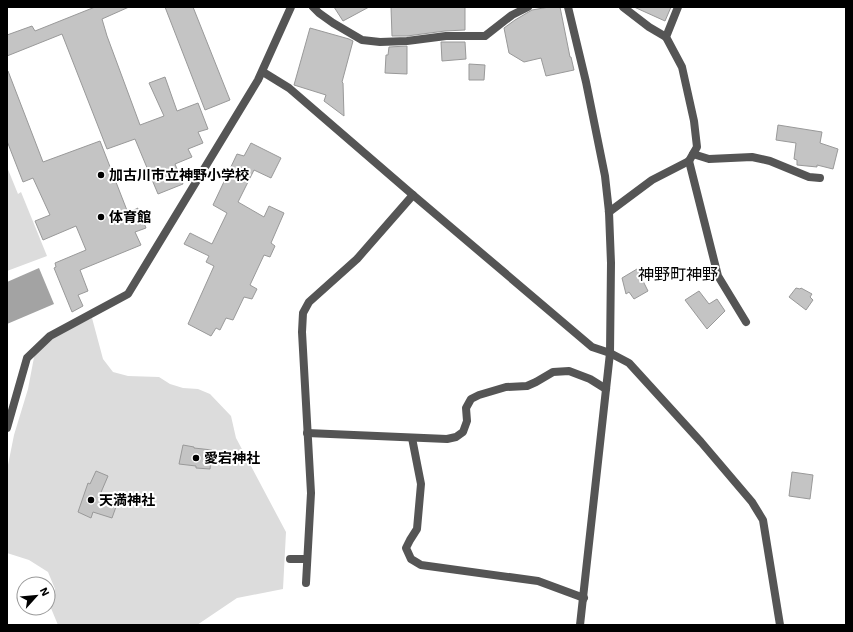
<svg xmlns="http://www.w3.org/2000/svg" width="853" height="632" viewBox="0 0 853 632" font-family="'Work Sans','Noto Sans JP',sans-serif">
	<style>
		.green { fill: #dcdcdc }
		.water { fill: #a3a3a3 }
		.building { fill: #c4c4c4; stroke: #999 }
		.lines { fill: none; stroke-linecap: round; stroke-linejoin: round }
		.service { stroke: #555; stroke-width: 8 }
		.minor { stroke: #555; stroke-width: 8 }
		.poi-dot { fill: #000; stroke: #fff; stroke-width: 1.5 }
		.labels { text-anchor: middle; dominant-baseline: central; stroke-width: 4; stroke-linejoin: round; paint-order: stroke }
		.poi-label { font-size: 14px; font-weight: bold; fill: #000; stroke: #fff; text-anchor: start }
		.quarter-label { font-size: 16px; fill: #000; stroke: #fff }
	</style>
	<rect width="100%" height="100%" fill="#fff"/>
	<g class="green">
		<path d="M7,167L18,194L21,192L47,256L7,271Z"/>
		<path d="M92,318L103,359L113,372L128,376L159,377L170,384L183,388L198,389L210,394L231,416L236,438L286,532L283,589L237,598L197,625H58L48,601L55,589L48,572L29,560L7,553V470L14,435L28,389L35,352L39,344Z"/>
	</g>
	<path class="water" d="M39,268L54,304L7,324V282Z"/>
	<g class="building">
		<path d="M95,7H129L102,19L107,36L140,125L164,116L149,83L165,77L177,111L198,103L208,129L198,132L203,143L188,149L192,157L175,164L183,184L158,194L135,139L107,149L62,34L7,56V35L32,26L35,31Z"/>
		<path d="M165,7H193L230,100L205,110Z"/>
		<path d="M334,7H369L343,21Z"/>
		<path d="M391,7H465V30L445,31L407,36H392Z"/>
		<path d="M549,7H560L570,57H571L574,70L546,76L541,58L524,62L509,53L504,28L515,20L532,10Z"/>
		<path d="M634,7H671L665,21Z"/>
		<path d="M310,28L349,39L353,41L342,82L343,83L344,116L324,101L326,95L294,85Z"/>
		<path d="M441,42H465L466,59L442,61Z"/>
		<path d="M407,46V74L385,73L386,55H388L389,47Z"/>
		<path d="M469,64L485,65L484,80H469Z"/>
		<path d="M7,71H8L43,162L100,141L128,213L138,208L146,228L135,232L141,245L80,270L88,291L78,295L83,306L72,312L54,268L56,267L55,263L86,250L76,226L43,240L35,221L50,215L33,178L23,182L7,141Z"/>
		<path d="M778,125L822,132L820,143L838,149L833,169L817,165V167L797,165V160L794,159L796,143L776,140Z"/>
		<path d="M251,143L281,158L271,178L254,170L238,202L264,217L269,206L284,213L271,243L275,246L270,257L264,255L250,285L257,289L252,299L244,297L233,320L226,318L220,330L216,328L211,336L188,324L214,266L206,262L209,256L184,244L190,233L212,244L227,213L213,205L237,154L244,156Z"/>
		<path d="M637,269L648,291L634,299L629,292L626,294L622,278Z"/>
		<path d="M796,288L800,289L801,288L812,294L810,297L813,300L806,310L789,297Z"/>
		<path d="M699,291L709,304L717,299L725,311L707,329L685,300Z"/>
		<path d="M183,445L194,447V448L212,450L210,469L196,468V466L179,464Z"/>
		<path d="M96,471L108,476L99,497L117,504L112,518L93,512L91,518L78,512L88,483L90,484Z"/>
		<path d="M792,472L813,475L810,499L789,496Z"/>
	</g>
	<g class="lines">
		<g class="service">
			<path d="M313,7L319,13L333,23L362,40L380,42L407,41L446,36H485L512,15L528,7"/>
			<path d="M623,7L649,27L666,37"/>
		</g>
		<g class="minor">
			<path d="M568,7L586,82L605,176L609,212L611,263L610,353L580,625"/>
			<path d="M263,72L289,88L413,195L592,347L610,353L629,363L701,442L752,502L763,520L780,625"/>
			<path d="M693,154L709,159L752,157L770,161L809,177L820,178"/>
			<path d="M689,161L718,276L746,322"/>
			<path d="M609,212L652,180L689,161L697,147L694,121L682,67L666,37L678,7"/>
			<path d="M7,428L27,358L50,336L128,294L258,80L291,7"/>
			<path d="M307,433L447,439L456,437L463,432L467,421L466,408L471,399L479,395L506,387L527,386L536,382L553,372L569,371L590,379L606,389"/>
			<path d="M412,438L421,484L417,529L410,540L406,548L411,559L421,565L538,581L584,598"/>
			<path d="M290,559H307"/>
			<path d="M306,583L311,493L302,332L303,313L309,302L357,259L413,195"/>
		</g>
	</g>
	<g class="poi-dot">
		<circle cx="101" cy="175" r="4"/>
		<circle cx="101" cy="217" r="4"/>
		<circle cx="196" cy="458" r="4"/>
		<circle cx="91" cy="500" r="4"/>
	</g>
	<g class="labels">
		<g class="poi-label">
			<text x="109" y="175">加古川市立神野小学校</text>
			<text x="109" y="217">体育館</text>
			<text x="204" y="458">愛宕神社</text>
			<text x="99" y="500">天満神社</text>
		</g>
		<g class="quarter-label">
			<text x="678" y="274">神野町神野</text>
		</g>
	</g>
	<rect width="853" height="632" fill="none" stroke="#000000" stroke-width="16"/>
	<g transform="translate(36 596) rotate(63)"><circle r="19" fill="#ffffff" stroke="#999999"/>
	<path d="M0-3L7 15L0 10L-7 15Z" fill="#000000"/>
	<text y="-6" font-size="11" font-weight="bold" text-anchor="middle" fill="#000000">N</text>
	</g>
</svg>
